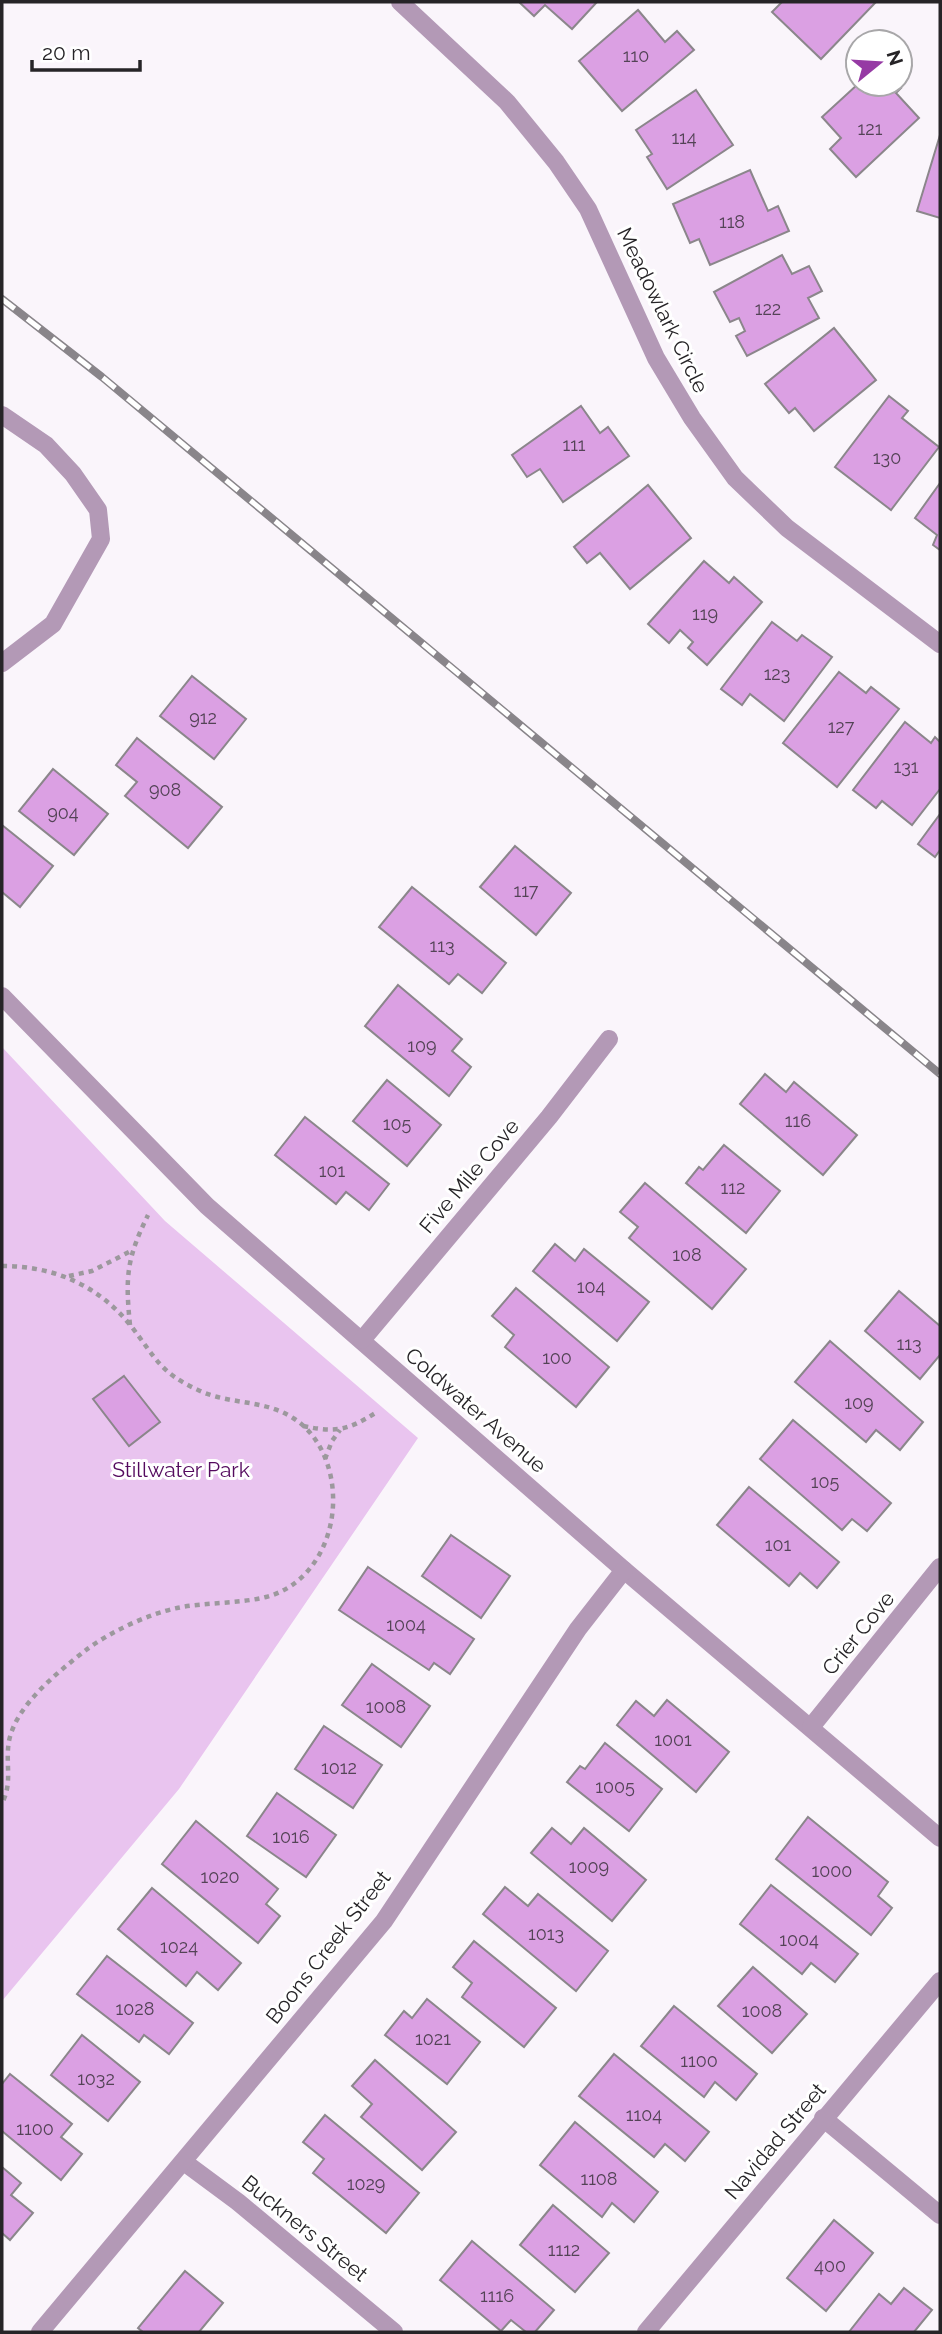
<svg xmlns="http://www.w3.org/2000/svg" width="942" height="2334" viewBox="0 0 942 2334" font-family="Raleway,sans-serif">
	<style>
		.green { fill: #e9c4ef }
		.building { fill: #dba0e3; stroke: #8b868b; stroke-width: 2 }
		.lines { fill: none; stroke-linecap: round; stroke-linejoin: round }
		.path { stroke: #9c989d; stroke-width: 4.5; stroke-dasharray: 5 5; stroke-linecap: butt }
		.street { stroke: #b399b6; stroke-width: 18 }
		.rail-casing { stroke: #89858a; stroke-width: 8 }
		.rail { stroke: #fff; stroke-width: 5; stroke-dasharray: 16; stroke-linecap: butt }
		.labels { text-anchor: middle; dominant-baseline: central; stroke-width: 6; stroke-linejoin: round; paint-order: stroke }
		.number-label { font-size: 18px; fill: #534356 }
		.street-label { font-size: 21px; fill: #262427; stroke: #fff }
		.park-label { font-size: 21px; fill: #540a5e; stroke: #fff }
	</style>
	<rect width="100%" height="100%" fill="#faf5fb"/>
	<path class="green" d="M2,1047L165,1221L418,1438L179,1789L2,2001Z"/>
	<g class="building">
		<path d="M519,2H597L572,29L545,5L534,16Z"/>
		<path d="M782,2H876L821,59L772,12Z"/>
		<path d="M638,10L665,42L677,31L694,50L622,111L579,61Z"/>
		<path d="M858,84H897L901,88L896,93L919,118L856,177L830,149L841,138L822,117Z"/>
		<path d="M696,90L733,145L667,189L647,157L652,154L636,130Z"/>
		<path d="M940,135V218L917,211Z"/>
		<path d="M750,170L768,211L778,206L789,231L710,265L699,239L690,243L673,204Z"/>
		<path d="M782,255L792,274L809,266L822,291L808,298L819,318L747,356L736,336L745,331L739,318L730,322L714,292Z"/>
		<path d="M834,328L876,380L814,431L795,408L789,413L765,384Z"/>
		<path d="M889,396L908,411L902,418L939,447L891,510L835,467Z"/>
		<path d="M581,406L600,433L608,427L629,456L563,502L540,469L527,477L512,455Z"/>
		<path d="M940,483V550L933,545L937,535L915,518Z"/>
		<path d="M648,485L691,538L630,589L600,553L587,563L574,547Z"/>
		<path d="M704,561L729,583L734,577L762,602L707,665L688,648L693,642L680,630L669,643L648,624Z"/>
		<path d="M772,622L797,641L802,635L832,657L784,721L750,694L742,705L721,689Z"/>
		<path d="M839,672L866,693L871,687L899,709L837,787L783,743Z"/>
		<path d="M192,676L246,719L214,759L160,716Z"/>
		<path d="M905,722L931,743L935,737L940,742V789L912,825L882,801L876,808L853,790Z"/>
		<path d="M137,738L222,807L188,848L125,796L137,782L116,765Z"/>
		<path d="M53,769L108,814L74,855L19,811Z"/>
		<path d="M940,814V850L935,857L918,844Z"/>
		<path d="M2,825L53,866L20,907L2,892Z"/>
		<path d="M515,846L571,893L536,935L480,887Z"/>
		<path d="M412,887L506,963L482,993L458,974L449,984L379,927Z"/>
		<path d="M398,985L462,1039L452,1051L471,1067L449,1096L365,1026Z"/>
		<path d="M765,1074L786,1092L794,1082L857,1135L823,1175L740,1104Z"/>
		<path d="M387,1080L441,1125L407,1166L353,1121Z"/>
		<path d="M305,1117L389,1184L369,1210L346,1192L336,1204L275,1155Z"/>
		<path d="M724,1145L780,1191L746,1233L686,1183L699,1167L703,1170Z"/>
		<path d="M645,1183L746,1269L712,1309L629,1238L638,1227L620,1212Z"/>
		<path d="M555,1244L575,1261L584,1249L649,1302L617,1341L533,1271Z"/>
		<path d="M516,1288L609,1367L576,1407L505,1347L514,1335L492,1316Z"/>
		<path d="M899,1291L940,1326V1355L920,1379L865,1331Z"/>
		<path d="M830,1341L923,1422L900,1450L876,1430L866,1442L795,1382Z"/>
		<path d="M124,1376L160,1422L129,1446L93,1399Z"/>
		<path d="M793,1420L891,1503L867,1531L852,1519L842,1530L760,1459Z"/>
		<path d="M749,1487L839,1562L817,1588L800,1573L789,1586L717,1525Z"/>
		<path d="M451,1535L510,1576L481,1618L422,1576Z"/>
		<path d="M368,1567L474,1639L450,1674L434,1663L429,1670L339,1610Z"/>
		<path d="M372,1664L430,1706L401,1747L342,1705Z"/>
		<path d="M667,1700L729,1752L696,1792L617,1725L636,1701L654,1716Z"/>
		<path d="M324,1726L382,1765L353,1808L295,1769Z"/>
		<path d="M605,1743L662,1789L629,1831L567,1782L580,1766L585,1769Z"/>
		<path d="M277,1793L336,1835L306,1877L247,1836Z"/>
		<path d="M808,1817L888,1882L878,1896L892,1908L871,1935L776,1859Z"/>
		<path d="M196,1821L278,1889L266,1904L280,1916L258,1943L162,1864Z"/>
		<path d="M552,1828L571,1844L584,1828L646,1880L612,1921L531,1853Z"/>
		<path d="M771,1885L858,1954L835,1982L811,1963L802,1974L740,1924Z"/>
		<path d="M505,1887L528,1906L538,1894L608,1951L576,1991L483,1914Z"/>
		<path d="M152,1888L241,1963L218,1990L197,1972L186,1986L118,1929Z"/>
		<path d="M474,1941L556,2008L524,2047L462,1997L472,1983L453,1967Z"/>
		<path d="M107,1956L193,2023L169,2054L144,2035L139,2042L77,1994Z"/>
		<path d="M753,1967L807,2014L772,2053L718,2006Z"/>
		<path d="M427,1999L480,2042L447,2084L385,2035L404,2011L412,2018Z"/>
		<path d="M674,2006L757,2074L736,2100L715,2082L704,2097L641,2046Z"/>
		<path d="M82,2035L140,2082L108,2121L51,2075Z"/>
		<path d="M614,2054L709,2132L685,2161L665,2144L654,2157L579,2096Z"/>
		<path d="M375,2060L456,2132L422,2170L361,2117L372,2104L352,2086Z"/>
		<path d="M10,2074L72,2124L61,2137L82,2154L61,2180L2,2131V2084Z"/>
		<path d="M325,2115L419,2193L386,2233L313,2173L324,2159L303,2142Z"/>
		<path d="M575,2122L658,2192L634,2222L612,2203L602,2217L540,2165Z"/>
		<path d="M2,2167L21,2183L11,2195L33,2213L10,2240L2,2233Z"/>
		<path d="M553,2205L609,2253L575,2292L520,2245Z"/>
		<path d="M834,2220L873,2253L826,2311L787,2278Z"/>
		<path d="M472,2241L554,2310L535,2332H526L511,2320L501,2331L440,2280Z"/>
		<path d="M185,2271L223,2303L199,2332H143L138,2328Z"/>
		<path d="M904,2288L932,2310L914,2332H849L879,2294L891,2304Z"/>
	</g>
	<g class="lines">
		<g class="path">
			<path d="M2,1266C54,1266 98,1285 131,1326C156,1358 159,1372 198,1390C229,1405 264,1399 293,1418C319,1434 332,1466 333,1495C335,1538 312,1585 266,1597C238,1604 206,1602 177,1608C148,1614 110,1632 86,1650C58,1672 16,1705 9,1741C5,1763 13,1783 2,1803"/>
			<path d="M69,1276L92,1271L131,1251"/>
			<path d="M130,1325C125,1276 127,1258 148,1215"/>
			<path d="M303,1426C337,1433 348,1430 377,1412"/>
			<path d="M325,1459L332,1441L340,1430"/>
		</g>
		<g class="street">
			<path d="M400,2L507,102L556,162L588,209L656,358L692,418L735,478L787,528L940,644"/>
			<path d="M2,415L46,445L73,474L98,510L101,539L53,624L2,663"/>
			<path d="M2,996L207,1206L624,1570L940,1838"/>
			<path d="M362,1340L549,1117L609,1039"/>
			<path d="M811,1727L940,1567"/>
			<path d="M823,2118L940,2215"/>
			<path d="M184,2162L238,2202L394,2332"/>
			<path d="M40,2332L384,1921L578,1629L624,1570"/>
			<path d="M646,2332L940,1981"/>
		</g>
		<g class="rail-casing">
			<path id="rail" d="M2,299L102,377L940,1074"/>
		</g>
		<use href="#rail" class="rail"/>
	</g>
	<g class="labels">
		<g class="number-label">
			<text x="636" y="55">110</text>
			<text x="870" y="128">121</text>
			<text x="684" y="137">114</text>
			<text x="732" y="221">118</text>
			<text x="768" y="308">122</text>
			<text x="574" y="444">111</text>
			<text x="887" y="457">130</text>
			<text x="705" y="613">119</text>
			<text x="777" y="673">123</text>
			<text x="203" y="717">912</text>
			<text x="841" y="726">127</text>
			<text x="906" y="766">131</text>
			<text x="165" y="789">908</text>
			<text x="63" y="812">904</text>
			<text x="526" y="890">117</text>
			<text x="442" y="945">113</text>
			<text x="422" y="1045">109</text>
			<text x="798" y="1120">116</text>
			<text x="397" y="1123">105</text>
			<text x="332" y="1170">101</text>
			<text x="733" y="1187">112</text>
			<text x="687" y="1254">108</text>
			<text x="591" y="1286">104</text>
			<text x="909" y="1343">113</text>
			<text x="557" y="1357">100</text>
			<text x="859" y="1402">109</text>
			<text x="825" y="1481">105</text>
			<text x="778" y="1544">101</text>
			<text x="406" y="1624">1004</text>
			<text x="386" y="1706">1008</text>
			<text x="673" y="1739">1001</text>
			<text x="339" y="1767">1012</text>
			<text x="615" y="1786">1005</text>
			<text x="291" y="1836">1016</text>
			<text x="589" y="1866">1009</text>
			<text x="832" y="1870">1000</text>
			<text x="220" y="1876">1020</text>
			<text x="546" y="1933">1013</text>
			<text x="799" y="1939">1004</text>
			<text x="179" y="1946">1024</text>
			<text x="135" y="2008">1028</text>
			<text x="762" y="2010">1008</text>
			<text x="433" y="2038">1021</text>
			<text x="699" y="2060">1100</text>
			<text x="96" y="2078">1032</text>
			<text x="644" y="2114">1104</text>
			<text x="35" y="2128">1100</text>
			<text x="599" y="2178">1108</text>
			<text x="366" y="2183">1029</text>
			<text x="564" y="2249">1112</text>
			<text x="830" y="2265">400</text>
			<text x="497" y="2295">1116</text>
		</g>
		<g class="street-label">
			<text transform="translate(663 310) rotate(64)">Meadowlark Circle</text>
			<text transform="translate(469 1176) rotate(-50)">Five Mile Cove</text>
			<text transform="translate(476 1410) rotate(41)">Coldwater Avenue</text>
			<text transform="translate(858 1633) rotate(-51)">Crier Cove</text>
			<text transform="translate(328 1947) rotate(-52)">Boons Creek Street</text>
			<text transform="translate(775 2141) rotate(-50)">Navidad Street</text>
			<text transform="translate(305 2228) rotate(39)">Buckners Street</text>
		</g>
		<g class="park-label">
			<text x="181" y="1469">Stillwater Park</text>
		</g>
	</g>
	<rect width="942" height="2334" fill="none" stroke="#262427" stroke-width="7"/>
	<g transform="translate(879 63) rotate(72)"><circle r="33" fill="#ffffff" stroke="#a8a7a9" stroke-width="2"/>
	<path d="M0-5L12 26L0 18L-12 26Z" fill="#963aa4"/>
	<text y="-10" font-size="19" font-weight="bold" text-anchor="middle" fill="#262427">N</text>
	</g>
	<path d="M32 60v10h108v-10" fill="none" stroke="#262427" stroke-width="3.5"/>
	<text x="42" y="60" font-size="21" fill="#262427" stroke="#ffffff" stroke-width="5" paint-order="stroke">20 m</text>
</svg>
